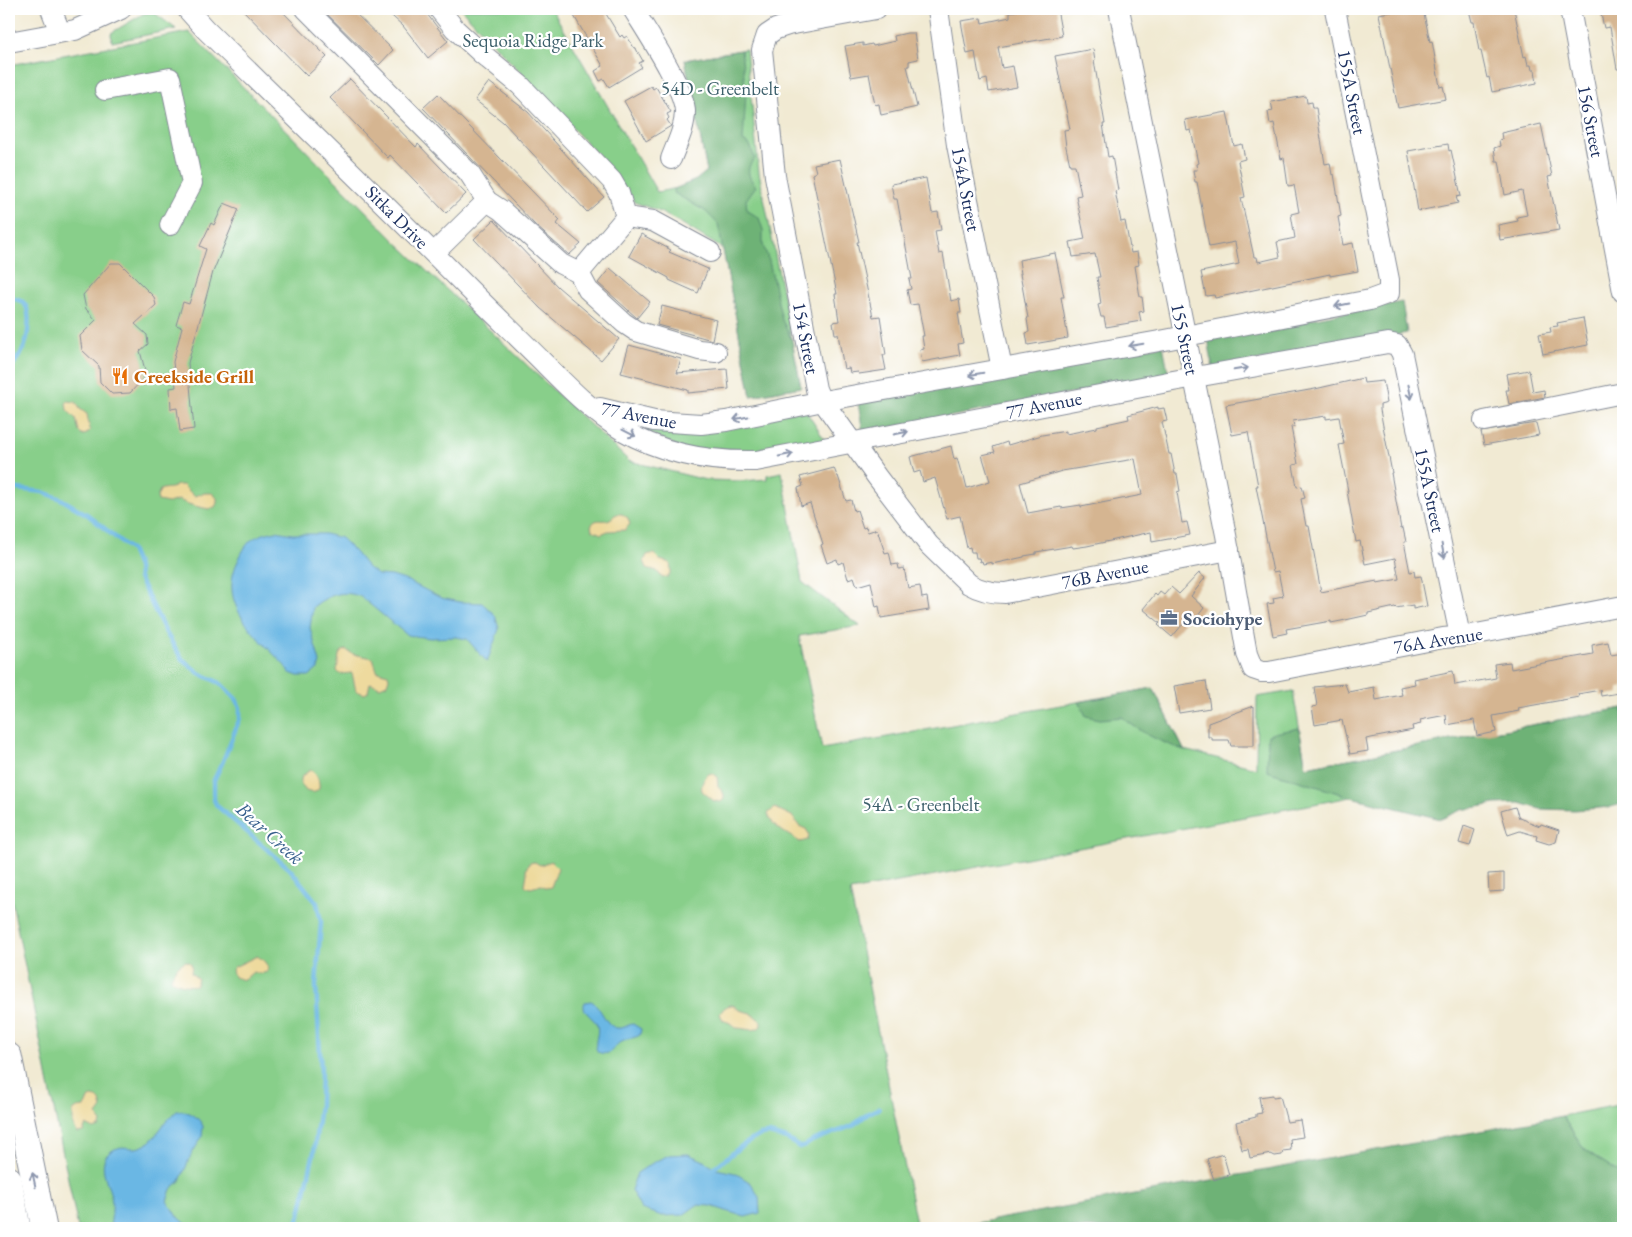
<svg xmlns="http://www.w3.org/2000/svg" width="1632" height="1237" viewBox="0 0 1632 1237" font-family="'EB Garamond',serif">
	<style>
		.green { fill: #88cf8a; stroke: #527f74 }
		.forest { fill: #6eb276; stroke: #44706a }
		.sand { fill: #eeda9e; stroke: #84847e }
		.water { fill: #6bb7e4; stroke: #4373a1 }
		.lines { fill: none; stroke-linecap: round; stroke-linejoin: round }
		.stream { stroke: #6bb7e4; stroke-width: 4.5 }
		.building { fill: #d5b591; fill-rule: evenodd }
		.minor-casing { stroke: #868c98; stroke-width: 22 }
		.major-casing { stroke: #868c98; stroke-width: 27 }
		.minor { stroke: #fff; stroke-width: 20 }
		.major { stroke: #fff; stroke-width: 25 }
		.oneway { stroke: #8d97ae }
		.labels { text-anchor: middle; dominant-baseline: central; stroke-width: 4.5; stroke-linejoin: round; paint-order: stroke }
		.park-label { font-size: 19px; fill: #3c5f6b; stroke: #fff }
		.street-label { font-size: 19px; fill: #1b2f5e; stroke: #fff }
		.food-label { font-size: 19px; font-weight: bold; fill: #c56008; stroke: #fff; text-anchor: start }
		.service-label { font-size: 19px; font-weight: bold; fill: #4e5e75; stroke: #fff; text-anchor: start }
		.water-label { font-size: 20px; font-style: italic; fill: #375f8d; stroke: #fff }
	</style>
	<rect width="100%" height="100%" fill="#fff"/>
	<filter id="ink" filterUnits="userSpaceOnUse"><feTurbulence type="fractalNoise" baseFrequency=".02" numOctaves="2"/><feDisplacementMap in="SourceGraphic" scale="10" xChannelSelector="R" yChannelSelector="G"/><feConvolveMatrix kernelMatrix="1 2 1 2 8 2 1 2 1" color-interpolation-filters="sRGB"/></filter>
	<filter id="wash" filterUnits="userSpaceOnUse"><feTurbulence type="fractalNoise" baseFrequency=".0096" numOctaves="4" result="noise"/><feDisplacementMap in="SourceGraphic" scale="20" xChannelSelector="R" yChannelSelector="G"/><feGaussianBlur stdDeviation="1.12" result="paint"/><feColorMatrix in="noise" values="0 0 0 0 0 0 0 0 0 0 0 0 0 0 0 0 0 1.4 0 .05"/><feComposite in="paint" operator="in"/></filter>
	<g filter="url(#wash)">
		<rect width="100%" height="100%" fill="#f1ead3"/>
		<g class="green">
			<path d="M461,9H552L657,192L709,182L685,60L746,49L759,172L801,387L751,396L723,249L681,223L658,211L634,202L608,166Z"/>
			<path d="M153,12L176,29L112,42L111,33L143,14Z"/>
			<path d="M189,32L396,242L629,461L706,480L743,481L767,479V475L782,472L802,582L860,626L799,636L822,749L1153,688L1184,750L1256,768L1257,697L1293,691L1306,767L1623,708V746L850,891L917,1228H78L9,887V65Z"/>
			<path d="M806,411L826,442L755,455L683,449L624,421Z"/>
			<path d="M1623,1104V1175L1585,1150L1562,1116Z"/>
		</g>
		<g class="forest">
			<path d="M741,50L746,93L743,141L750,145L755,159C745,167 748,178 756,186L746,200L747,210L759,218L763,230V245L769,261L782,320L792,340L801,387L751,396L718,224L705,211L674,193V189L696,180L707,171L685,60Z"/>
			<path d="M1402,302L1407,333L1213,369L1208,338Z"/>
			<path d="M1163,345L1169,375L863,433L858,403Z"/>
			<path d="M1153,688L1184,750C1160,742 1141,733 1122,717L1100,719L1086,716L1079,702Z"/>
			<path d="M1623,708V803L1611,807L1575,810L1540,809L1520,803L1495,804L1461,810L1441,819L1351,797L1267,771L1268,735C1278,731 1288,731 1299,728L1306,767Z"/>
			<path d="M1562,1116L1585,1150L1623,1175V1228H949Z"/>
		</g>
		<g class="sand">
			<path d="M68,401L76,402L80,409L87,414L90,430L87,434L83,435L79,432L76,419L67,410L66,403Z"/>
			<path d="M177,485H183L194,496L205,493H212L217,498V503L215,507L209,509C198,507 189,505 179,500L168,503L158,501L157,497L160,490C166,487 171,490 177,485Z"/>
			<path d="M617,514H622L628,518L630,524L625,530L608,531L601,534L592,530L591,526C596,516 602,523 610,519C612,518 614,515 617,514Z"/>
			<path d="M650,554H654L660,560L670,563L671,571L668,577L662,578L657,571L647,568L644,561L647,555Z"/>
			<path d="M346,650L353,654L373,658L377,671L388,674L389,678L387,684L380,687L370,683L368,692L365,694L356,691L352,673L340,674L337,671L339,655L342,651Z"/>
			<path d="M310,770C317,773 320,781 319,789L313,793L306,791L300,783L302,776Z"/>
			<path d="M711,773L717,776L718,786L724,794V799L721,802L714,801L702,791C700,785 705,775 711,773Z"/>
			<path d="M775,808L792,816L799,826L806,829L809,834L808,840L800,842C789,835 770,826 768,813Z"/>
			<path d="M551,861L558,868L551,887L547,888L541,885L531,888L527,887L525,885L527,873L526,869L529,863L535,862L540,865Z"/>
			<path d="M257,956C263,959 270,966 267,972L260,974L253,972L244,980L234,977L232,970L234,967Z"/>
			<path d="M186,961C193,962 192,967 191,973L198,979L196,985C190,987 175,984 171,979C171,972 180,963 186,961Z"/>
			<path d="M733,1005L739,1010L751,1013L757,1018L761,1021V1026C754,1033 745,1028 736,1028L730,1023L723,1020L720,1014C723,1008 727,1005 733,1005Z"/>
			<path d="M92,1097L97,1098L100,1101L102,1108L97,1115L101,1121L100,1127L94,1129L86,1125L83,1132L77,1133L73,1125V1111L77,1108L84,1107L88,1099Z"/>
		</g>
		<g class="water">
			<path d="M276,531L292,534H325L341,538L355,552L367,567L378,575L392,576L408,581L441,598L460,602L482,603L495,615L499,629L487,662L467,639L456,637L430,638L407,635L361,597C343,589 328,595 313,607L310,628L320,662L318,669L309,676H298L290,673L285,666C258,636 216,606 238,561C248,539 253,536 276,531Z"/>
			<path d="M591,1001C603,1007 605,1030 621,1028C626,1027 629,1024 633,1024L641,1029L640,1035C634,1039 624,1038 619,1043C612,1049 610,1057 598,1052C592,1044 600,1035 597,1025C594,1017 580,1012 585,1002Z"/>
			<path d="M177,1111C189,1111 197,1115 203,1126L202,1137L191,1155L180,1181L171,1189L167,1201L176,1215L191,1228H110C111,1220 113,1210 112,1201C110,1184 92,1160 115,1149C125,1144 133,1152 145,1145C158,1137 163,1121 177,1111Z"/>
			<path d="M688,1154L702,1160L716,1169L735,1173L751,1183L759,1197L760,1213L745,1217L711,1206L697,1205L683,1215L662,1216L641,1209L631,1190L637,1173L654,1162L669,1155Z"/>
		</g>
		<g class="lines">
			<g class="stream">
				<path d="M9,298C13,299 21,299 24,303C32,312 28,340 23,350C19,358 11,365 9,374"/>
				<path d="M9,393V394"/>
				<path d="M9,488L43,492L61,499L88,515L131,550L138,567L139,578L166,633L182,659L199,673L220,683L236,699L240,708V718L223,761L214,780V800L217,806L290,869L317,903L321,922L316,985L321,1071L320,1105L314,1152L300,1214L295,1228"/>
				<path d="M712,1170L740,1147L760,1135L769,1134L787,1139L799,1147H803L812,1141L852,1126L869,1113L879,1108"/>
			</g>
		</g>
		<g id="blocks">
			<g class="building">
				<path d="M242,9H280L327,57L307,76Z"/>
				<path d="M322,9H351L393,50L379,65Z"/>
				<path d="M384,9H423L448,41L428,58L403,26Z"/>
				<path d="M570,9H603L620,37L622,35L624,38L627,36L634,48L635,47L643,61L639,63L642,67L609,87L604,79L600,81L595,71L603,66Z"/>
				<path d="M1026,9H1057L1062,36L998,47L1002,68L1013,66L1017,87L989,92L987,79L980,81L975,52L967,54L961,21L981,18L982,23L1010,17V12Z"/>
				<path d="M1407,9H1423L1430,42L1432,41L1440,87L1443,86L1446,99L1398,108L1379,14Z"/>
				<path d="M1476,9H1514L1524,57L1526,56L1528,65H1531L1532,70H1535L1537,83L1492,92L1489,77L1487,78L1481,51H1479L1474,22H1472L1469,10Z"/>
				<path d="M1600,9H1623V69H1617L1610,27L1604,28Z"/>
				<path d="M907,33H914L918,59L909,61V66H907L917,107L881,115L879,104L875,105L869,74L851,77L845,46L863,43V46L872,44L873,46L895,41L894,36Z"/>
				<path d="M1093,49L1095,61H1094L1105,124H1103L1108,157L1112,156L1118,190L1115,191L1121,222L1125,221L1131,253L1137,252L1139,265L1135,266L1140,297H1142L1144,311L1139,312L1141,321L1106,327L1104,317H1101L1098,305L1101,304L1097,277H1100L1095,254L1073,257L1070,242L1085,239L1076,196L1081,195L1075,165H1070L1066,147L1064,130L1070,129L1055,56Z"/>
				<path d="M350,79L416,147L418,144L466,194L446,213L390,155L388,158L330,98Z"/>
				<path d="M489,82L528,112L604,197L587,212L503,122L475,100Z"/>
				<path d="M651,86L653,89L656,87L671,112L667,114L669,118L667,120L671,126L646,141L624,101Z"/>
				<path d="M438,94L560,220L557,224L581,244L569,255L536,226L423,108Z"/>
				<path d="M1306,96L1307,103L1312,102L1313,108H1316L1325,164L1330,163L1332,175L1334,174L1341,216L1338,217L1343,245L1353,243L1358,271L1330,276V274L1215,298L1214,295L1206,296L1201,272L1239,264L1235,242L1209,247L1197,182H1195L1193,170H1197L1196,164L1198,163L1191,130L1187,131L1185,120L1227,112L1234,146L1242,144L1245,159L1238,161L1245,197L1241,198L1254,257H1257L1258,262L1280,257L1277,242L1295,238L1291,214L1299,212L1294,185L1288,186L1284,158L1281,159L1274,123L1270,124L1268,112L1273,111L1271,102Z"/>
				<path d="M1541,124L1552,176L1548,177L1559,230L1500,240L1498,225L1518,221L1517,217L1527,215L1522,191L1505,195L1499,161H1496L1494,148L1500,146L1499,140L1502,139L1501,133Z"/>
				<path d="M1448,144L1449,151L1451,150L1461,196L1456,197L1458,203L1418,211L1408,151Z"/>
				<path d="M840,159L859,242H857L873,317L880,316L886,355H883L886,370L859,374L858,372L850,373L849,368L844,369L838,334H835L833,322L839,321L835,294H837L812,174L816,172L814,164Z"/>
				<path d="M926,178L932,213L938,212L941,230L935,231L939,254L943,253L951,301L959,299L961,313H958L963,343L958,344L960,355L922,362L920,350L924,349L922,336H924L918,304L910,305L907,290L911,289L909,279H912L897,199H894L891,184Z"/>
				<path d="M224,203L239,209L213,272L188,363L194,429L180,431L177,408L171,409L170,388L176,387L173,362L182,327L176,325L183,302L189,304L206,249L200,246L211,223L214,225Z"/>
				<path d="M494,220L558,287L619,339L601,360L540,308L474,239Z"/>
				<path d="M641,234L671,250L669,252L708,269L698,293L669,280V278L629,256Z"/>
				<path d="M1055,253L1064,297H1061L1068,338L1028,345L1026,333L1029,332L1027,319L1028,318L1020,274H1021L1019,260Z"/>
				<path d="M111,263H120L154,297L156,305L135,324L147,335L148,344L140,351L146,374L142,380L130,393L112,394L100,382L99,366L82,350L80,336L96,320L86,309L83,295Z"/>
				<path d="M610,268L650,302L637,318L598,283Z"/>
				<path d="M662,306L716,320L712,340L657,325Z"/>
				<path d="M1583,318L1588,345L1543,354L1539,334L1551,332L1550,327L1558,326L1557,323Z"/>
				<path d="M629,345L681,359L677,373L727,369L729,389L688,393V390L621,373Z"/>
				<path d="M1529,370L1533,392L1544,390L1545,397L1509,404L1506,390H1509L1506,374Z"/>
				<path d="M1363,378L1364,383L1383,381L1387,403L1380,405V410L1392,473H1391L1401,529L1403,528L1406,542H1404L1410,572L1414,571L1415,577L1421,576L1427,606L1413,609V605L1396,608L1395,607L1368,613V615L1341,621L1331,623V621L1286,629L1287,633L1273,636L1267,604L1274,603L1273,598L1283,596L1278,571L1273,572L1256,486H1258L1248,432L1232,435L1226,405L1315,389ZM1326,416V419L1339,417L1344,444L1339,445L1348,491H1347L1356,542L1360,541L1365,564L1395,558L1399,579L1377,583V581L1321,592L1309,526H1306L1301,499L1305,498L1302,486L1297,487L1293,465L1298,464L1291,427H1294L1293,421Z"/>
				<path d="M1158,407V409L1164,408L1167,421L1162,422L1169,454H1171L1175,474H1177L1180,491L1177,492L1182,523L1187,522L1190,535L1152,542L1151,532L1087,546L1073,548L1072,546L1036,552V554L1024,556V557L992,564V562L983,564L982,561L980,562L979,558H976L975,552H971L970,547L967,548L960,516L947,519L935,478L923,482L920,471L914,473L910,457L951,446L954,459L957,458L962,476H964L967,488L990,481L982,455L995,452L993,447L1007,442L1008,445L1042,435L1066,431V434L1097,428V426L1129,419L1128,415ZM1135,459L1142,495L1081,507V505L1061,508V507L1028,513L1020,483L1062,471Z"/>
				<path d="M1536,423L1539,435L1484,445L1481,432Z"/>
				<path d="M834,468L837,476H838L846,501L851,500L854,511L857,510L863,528L866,527L868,532L877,529L885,553L889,552L892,565L898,564L899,569L904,568L908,588L920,586L922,598L927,597L929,610L881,618L879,606L876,607L871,582L857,586L854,577L848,579L843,562L838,564L837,559L827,563L821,545L823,544L810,503L801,506L798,488L803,486L800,477Z"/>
				<path d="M1199,573L1205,578L1191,596L1204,608L1193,622L1188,618L1172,637L1158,625L1160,623L1143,609L1155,594L1157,596L1160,592L1164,595L1171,587L1179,594Z"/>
				<path d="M1608,642L1611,655L1623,653V687L1618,688L1619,693L1601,696L1600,690L1578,694L1579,697L1518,708L1519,711L1493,716L1496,732L1477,736L1474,720L1447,725L1446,715L1420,720L1421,724L1412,726L1413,730L1366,739L1368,751L1350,754L1342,720L1315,725L1312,707L1317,706L1314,687L1345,684L1348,692L1374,687L1376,700L1402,695L1400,687L1415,684L1414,679L1453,671L1455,685L1496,678L1494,664L1510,662L1511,669L1593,654L1592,645Z"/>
				<path d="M1206,681L1210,708L1179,713L1174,686Z"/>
				<path d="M1254,706V746H1231L1229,740H1212V737H1208V723Z"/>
				<path d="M1515,807L1519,818L1540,826L1541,824L1559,830L1556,842L1549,844L1536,840L1537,836L1520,831L1508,835L1501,811Z"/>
				<path d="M1464,826L1475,830L1470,846L1459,843Z"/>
				<path d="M1504,873V891L1489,892L1488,874Z"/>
				<path d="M1273,1095V1097L1280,1096L1287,1122L1300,1120L1303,1137L1290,1139L1291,1150L1283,1151L1282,1155L1275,1156L1271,1154L1250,1158L1248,1149L1242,1150L1236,1122L1256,1117V1114L1262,1113L1259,1097Z"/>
				<path d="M1223,1154L1229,1175L1214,1180L1207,1159Z"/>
			</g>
		</g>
	</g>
	<g filter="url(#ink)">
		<use href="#blocks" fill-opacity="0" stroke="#868c98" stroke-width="1"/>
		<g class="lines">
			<g class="minor-casing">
				<g id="minor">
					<path d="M51,9L60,32"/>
					<path d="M187,9L205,29C293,115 382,201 469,289C493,313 518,337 542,361C566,385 592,412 622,430C663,454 709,462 756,461L1173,381L1388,343L1397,345L1402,354L1460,636"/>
					<path d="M306,9L469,173L487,201L501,210L561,264L579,273L588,290L624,323L636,331L699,350L716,352"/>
					<path d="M439,9L455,29L481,53L520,85L612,181L619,193L626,217L653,221L710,252"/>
					<path d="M633,9C647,32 684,87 685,111C685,128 677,143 671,159"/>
					<path d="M876,9L788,25L776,29L767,35L762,50L775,176L816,389L819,396L877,477L929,545L969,584C981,591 992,593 1005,593L1229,550"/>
					<path d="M938,9L957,145L1002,369"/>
					<path d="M1119,9L1226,535L1247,654L1253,669L1262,672H1269L1443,638L1466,636L1623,606"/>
					<path d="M1570,9L1623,292"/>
					<path d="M9,42L75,30L121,9"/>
					<path d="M105,90L170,78L192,183L170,225"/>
					<path d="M434,253L487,201"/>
					<path d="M579,273L626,217"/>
					<path d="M600,408L654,421L701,424L726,421L823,401L1165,340L1370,300L1389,293V280L1335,9"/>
					<path d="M1484,421L1623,393"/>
				</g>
			</g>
			<g class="major-casing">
				<g id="major">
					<path d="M9,1056L44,1228"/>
					<path d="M9,1179L18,1228"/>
				</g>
			</g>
			<use href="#minor" class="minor"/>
			<use href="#major" class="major"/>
		</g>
		<defs><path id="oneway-shaft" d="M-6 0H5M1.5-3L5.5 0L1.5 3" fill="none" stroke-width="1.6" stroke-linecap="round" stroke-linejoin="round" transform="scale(1.25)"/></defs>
		<g class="oneway">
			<use href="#oneway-shaft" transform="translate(1342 305) rotate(169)"/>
			<use href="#oneway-shaft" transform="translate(1136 345) rotate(170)"/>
			<use href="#oneway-shaft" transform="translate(1241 369) rotate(-10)"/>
			<use href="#oneway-shaft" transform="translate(976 374) rotate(170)"/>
			<use href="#oneway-shaft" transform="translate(1410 392) rotate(78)"/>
			<use href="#oneway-shaft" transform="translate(741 418) rotate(168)"/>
			<use href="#oneway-shaft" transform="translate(629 433) rotate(27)"/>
			<use href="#oneway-shaft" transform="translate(901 433) rotate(-11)"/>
			<use href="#oneway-shaft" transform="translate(786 455) rotate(-11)"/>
			<use href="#oneway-shaft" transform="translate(1443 551) rotate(79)"/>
			<use href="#oneway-shaft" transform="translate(34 1180) rotate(-102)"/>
		</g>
	</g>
	<defs>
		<g id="restaurant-bare" transform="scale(1.35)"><path d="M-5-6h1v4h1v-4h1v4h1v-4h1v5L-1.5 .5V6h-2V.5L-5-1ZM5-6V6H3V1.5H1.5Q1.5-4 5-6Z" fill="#e8710a" stroke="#fff" stroke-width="2.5" paint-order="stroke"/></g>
		<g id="office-bare" transform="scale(1.35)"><path d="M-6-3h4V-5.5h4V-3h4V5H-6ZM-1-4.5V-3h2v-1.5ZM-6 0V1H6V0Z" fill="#5c6f8a" stroke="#fff" stroke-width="2.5" paint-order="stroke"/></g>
	</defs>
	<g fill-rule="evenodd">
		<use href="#restaurant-bare" x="120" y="376"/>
		<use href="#office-bare" x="1169" y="618"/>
	</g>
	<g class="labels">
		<g class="park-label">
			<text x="533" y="40">Sequoia Ridge Park</text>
			<text x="720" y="88">54D - Greenbelt</text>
			<text x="921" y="804">54A - Greenbelt</text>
		</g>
		<g class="street-label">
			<text transform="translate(1352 92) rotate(79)">155A Street</text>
			<text transform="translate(1591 121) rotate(79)">156 Street</text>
			<text transform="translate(966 189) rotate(79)">154A Street</text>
			<text transform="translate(397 217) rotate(45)">Sitka Drive</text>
			<text transform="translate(806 338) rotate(79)">154 Street</text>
			<text transform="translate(1185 339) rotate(78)">155 Street</text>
			<text transform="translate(1044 405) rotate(-11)">77 Avenue</text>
			<text transform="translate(639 415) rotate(11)">77 Avenue</text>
			<text transform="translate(1430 490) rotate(78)">155A Street</text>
			<text transform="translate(1105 574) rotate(-11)">76B Avenue</text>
			<text transform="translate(1438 640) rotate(-9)">76A Avenue</text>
		</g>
		<g class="food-label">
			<text x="134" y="376">Creekside Grill</text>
		</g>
		<g class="service-label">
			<text x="1183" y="618">Sociohype</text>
		</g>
		<g class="water-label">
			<text transform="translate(270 833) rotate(42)">Bear Creek</text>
		</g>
	</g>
	<rect width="1632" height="1237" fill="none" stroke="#fff" stroke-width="30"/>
</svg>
